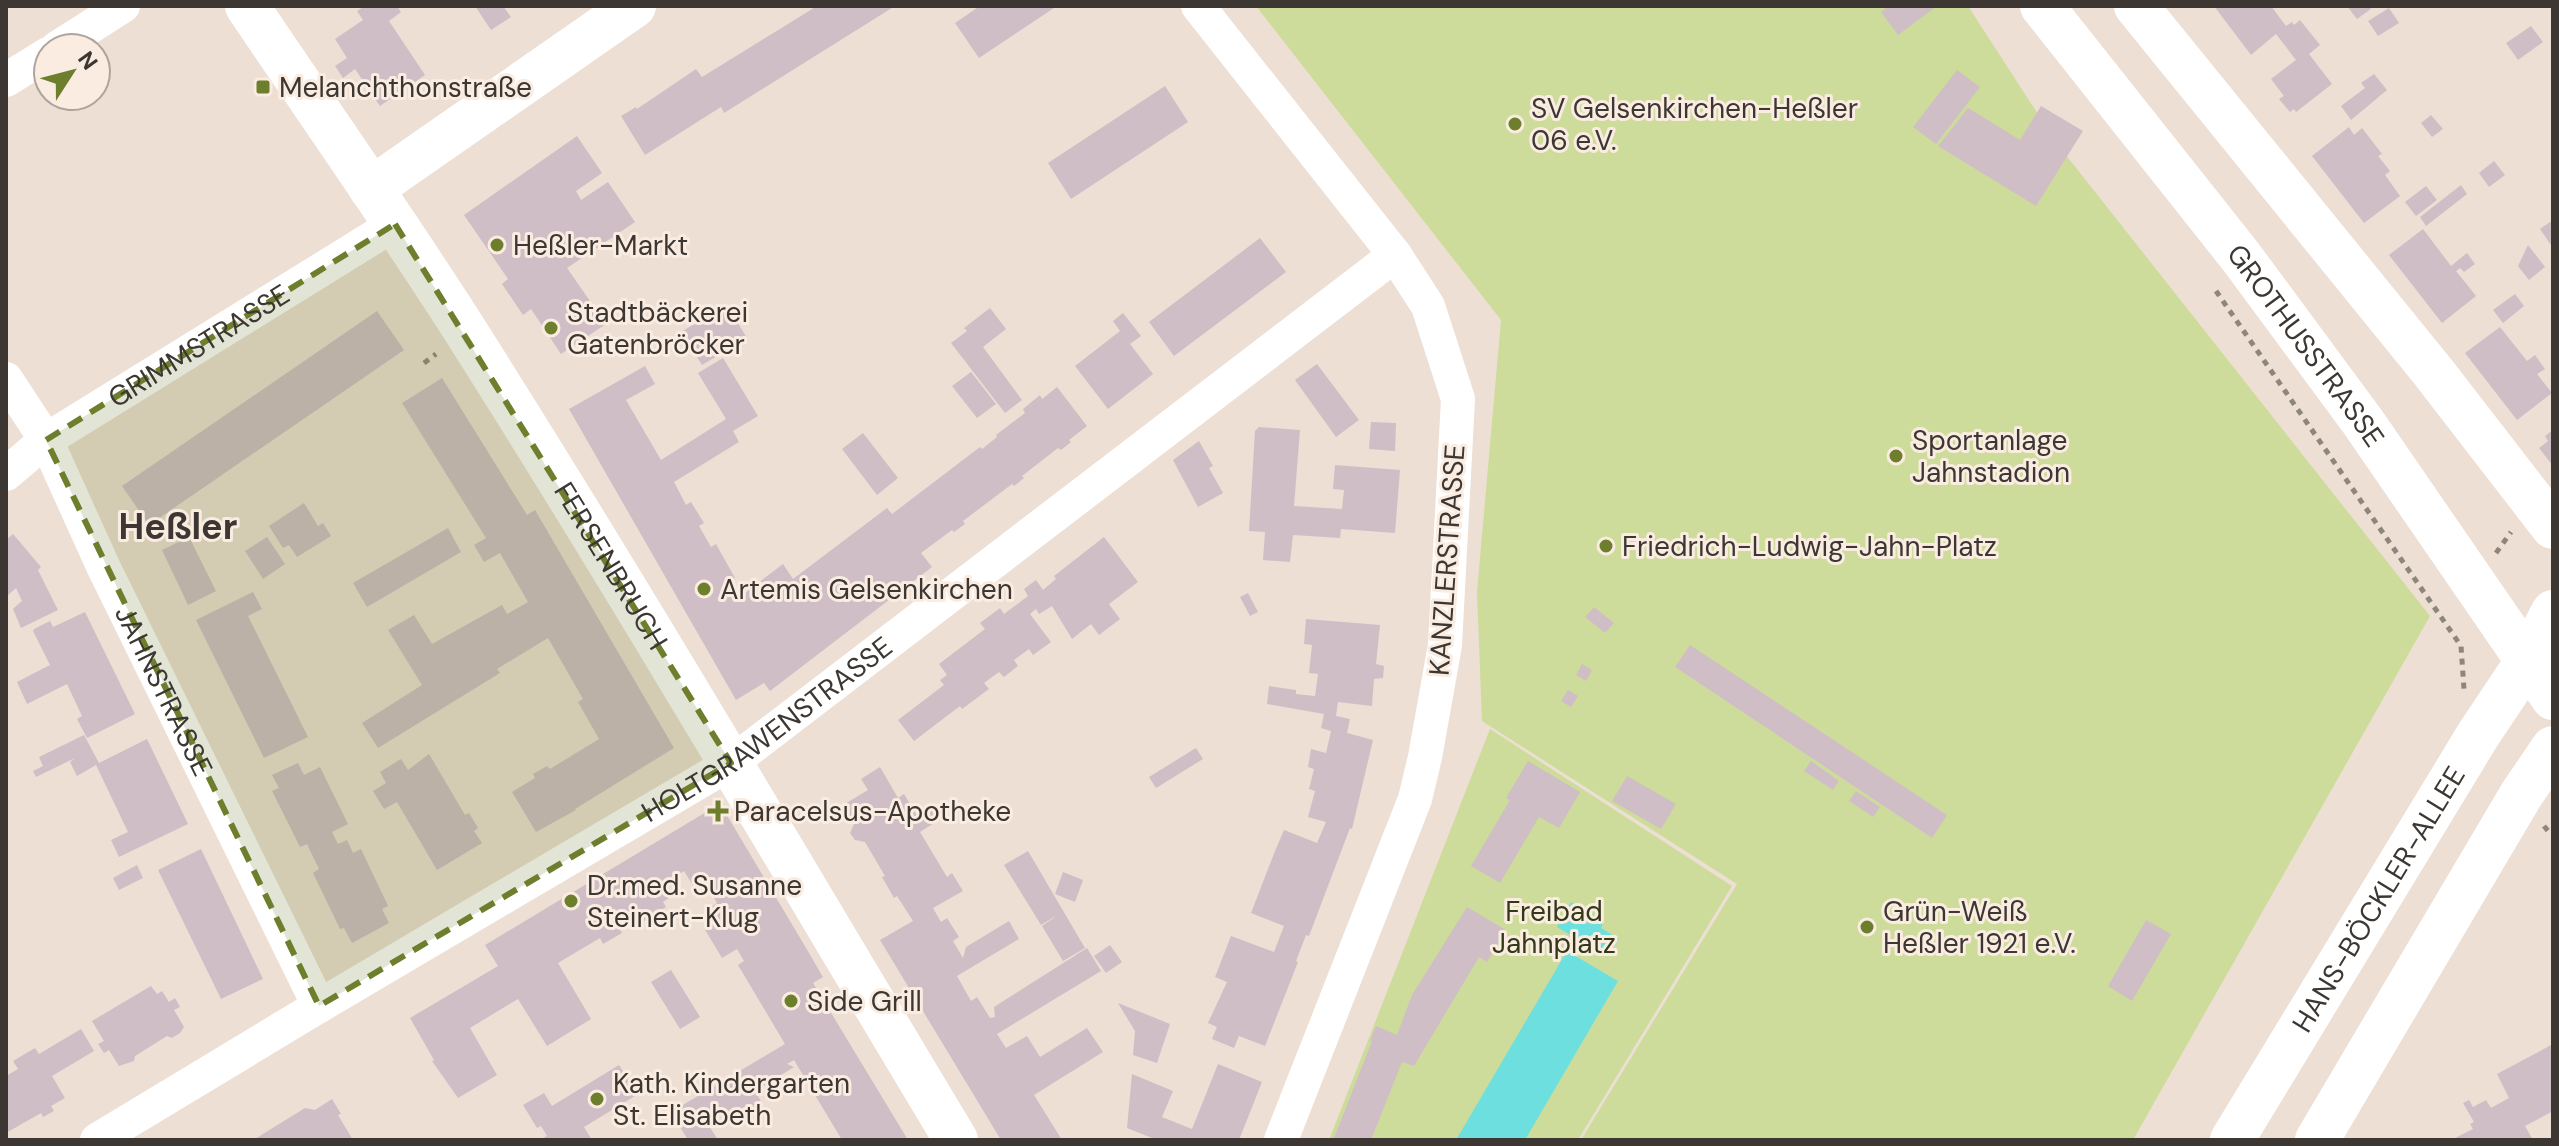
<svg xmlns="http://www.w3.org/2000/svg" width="2559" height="1146" viewBox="0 0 2559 1146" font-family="'DM Sans',sans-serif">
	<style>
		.green { fill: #cddc9a }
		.water { fill: #6ddfdf }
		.building { fill: #cfbec6 }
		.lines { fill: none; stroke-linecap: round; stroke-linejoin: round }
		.path { stroke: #8e857d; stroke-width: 5; stroke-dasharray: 6 6; stroke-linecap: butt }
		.street { stroke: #fff; stroke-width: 34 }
		.secondary { stroke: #fff; stroke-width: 44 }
		.marked { fill: #6d7e2c; fill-opacity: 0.2; stroke: #6d7e2c; stroke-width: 6; stroke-dasharray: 16 10; stroke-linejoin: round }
		.poi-dot { fill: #6d7e2c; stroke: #faece1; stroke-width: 3 }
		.labels { text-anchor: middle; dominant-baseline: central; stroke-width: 6; stroke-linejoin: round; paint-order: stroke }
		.poi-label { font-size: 28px; fill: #3c3732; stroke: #faece1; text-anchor: start }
		.street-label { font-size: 28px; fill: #3c3732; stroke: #faece1 }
		.park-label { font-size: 28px; fill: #323917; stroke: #faece1 }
		.district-label { font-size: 36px; font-weight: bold; fill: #3c3732; stroke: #faece1 }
	</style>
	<rect width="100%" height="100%" fill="#eddfd4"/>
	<g class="green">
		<path d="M1256,6H1968L2058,145L2430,616L2133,1140H1581L1737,884L1482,721L1477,592L1501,320Z"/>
		<path d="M1490,729L1732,886L1578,1140H1329Z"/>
	</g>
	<g class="water">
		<path d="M1571,902L1604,921L1601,928L1619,939L1609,954L1593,944L1590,947L1557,927Z"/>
		<path d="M1567,951L1618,981L1525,1140H1456Z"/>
	</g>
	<g class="building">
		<path d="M365,6H397L401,12L389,21L425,75L380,106L355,69L343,78L335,66L347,58L335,39L363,20L357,11Z"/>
		<path d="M475,6H503L511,17L491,30Z"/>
		<path d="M817,6H895L724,113L721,107L645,155L621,116L636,107L637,109L696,69L702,77Z"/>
		<path d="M980,6H1057L979,58L955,23Z"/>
		<path d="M1889,6H1937L1898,35L1881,12Z"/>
		<path d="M2214,6H2271L2286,26L2292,22L2294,25L2300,20L2320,45L2309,54L2332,84L2296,112L2294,109L2290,112L2279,99L2284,96L2271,79L2296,60L2276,34L2251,55Z"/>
		<path d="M2347,6H2369L2371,9L2357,19Z"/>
		<path d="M2389,8L2399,23L2378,36L2368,21Z"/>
		<path d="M2531,26L2543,42L2518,60L2506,43Z"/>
		<path d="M1957,70L1980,87L1936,144L1913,127Z"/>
		<path d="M2374,74L2387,90L2351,120L2341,106L2365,88L2361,83Z"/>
		<path d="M1165,86L1188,122L1071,199L1048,163Z"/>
		<path d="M2041,106L2083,131L2036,206L1938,146L1968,108L2020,140Z"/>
		<path d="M2431,115L2443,129L2432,137L2421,123Z"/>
		<path d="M2349,127L2354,135L2362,128L2382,154L2378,156L2390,171L2385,175L2400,196L2364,223L2312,156Z"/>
		<path d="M577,136L602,173L576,191L581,200L608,182L635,222L567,268L606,324L561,354L531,309L523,315L502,284L508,279L464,215Z"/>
		<path d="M2494,161L2505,175L2489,187L2479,173Z"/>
		<path d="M2461,185L2467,194L2426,226L2420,217Z"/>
		<path d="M2426,186L2437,200L2416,216L2405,202Z"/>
		<path d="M2553,220V248L2540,229Z"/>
		<path d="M2423,229L2451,266L2467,253L2475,264L2464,272L2460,268L2456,271L2476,296L2442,323L2389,255Z"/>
		<path d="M1260,238L1286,272L1174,356L1149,322Z"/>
		<path d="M2528,245L2545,267L2529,280L2518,266Z"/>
		<path d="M2515,294L2524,306L2503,323L2493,310Z"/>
		<path d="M727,305L747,338L702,365L681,332Z"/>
		<path d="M990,308L1006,329L983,347L1022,400L1005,413L951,343L967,331L964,328Z"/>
		<path d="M377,311L404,350L149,525L122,486Z"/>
		<path d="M1123,313L1141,336L1130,344L1153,374L1108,409L1075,366L1120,331L1113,321Z"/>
		<path d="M2500,327L2527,361L2535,355L2545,369L2537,374L2552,393L2517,420L2465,353Z"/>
		<path d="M723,358L758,416L733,431L739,442L674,482L686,505L691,502L704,523L699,526L711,547L716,544L735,578L730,581L740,597L783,564L793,579L887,508L892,514L980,447L982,449L997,437L996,435L1025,413L1023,409L1040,395L1042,399L1057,387L1087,426L1069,440L1071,442L1061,450L1058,448L1022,476L1024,478L1014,486L1012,484L963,521L965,524L954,532L952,530L921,553L932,567L770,691L764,683L736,700L569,409L645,366L655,384L626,400L661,460L726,419L698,373Z"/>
		<path d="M1317,364L1359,420L1336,437L1295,380Z"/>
		<path d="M971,372L996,404L977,418L952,386Z"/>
		<path d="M442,378L527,515L535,510L674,748L575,809L576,810L536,832L512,792L535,778L533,774L547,766L550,769L599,739L578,702L583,699L548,638L497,669L500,673L378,748L362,723L422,685L388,630L414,615L432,644L502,605L507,614L528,602L500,553L484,562L474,545L486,538L402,403Z"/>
		<path d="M1371,422L1396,423L1395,451L1369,449Z"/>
		<path d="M1259,427L1300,430L1294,506L1342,509L1344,490L1333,489L1335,465L1400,470L1395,533L1341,529L1340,538L1293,535L1290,562L1263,560L1265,532L1249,531L1255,431Z"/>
		<path d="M2553,430V466L2539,448L2548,441L2545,436Z"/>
		<path d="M863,433L898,478L877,495L842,449Z"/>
		<path d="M1199,441L1213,466L1209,468L1223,493L1198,507L1173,460Z"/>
		<path d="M304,503L318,526L323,523L331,536L297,557L289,545L283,548L269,526Z"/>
		<path d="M448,528L461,552L367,607L353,583Z"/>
		<path d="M13,534L41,567L38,570L58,610L21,628L13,609L22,601L16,588L6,597V540Z"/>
		<path d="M189,537L216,591L188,605L162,550Z"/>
		<path d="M267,537L285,564L263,579L245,551Z"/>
		<path d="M1104,537L1138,582L1109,604L1120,619L1099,635L1091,624L1072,639L1052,606L1039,614L1036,609L1030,614L1051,642L1033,655L1029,649L1014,660L1018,666L1004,677L999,672L984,683L989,689L962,709L960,706L914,741L898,720L944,685L940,680L947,675L939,664L985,629L980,623L1000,608L1004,614L1028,596L1024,589L1036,580L1043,590L1056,579L1054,576Z"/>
		<path d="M253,592L262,609L248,616L308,737L264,758L196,620Z"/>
		<path d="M1248,593L1258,612L1250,616L1240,597Z"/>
		<path d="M1594,607L1614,623L1605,633L1585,617Z"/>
		<path d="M85,612L135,714L87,738L77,719L82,716L67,684L27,704L17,682L50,665L33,631L34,629L50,621L53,627Z"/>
		<path d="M1306,619L1380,625L1376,664L1384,666L1383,678L1374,679L1372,706L1338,702L1336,716L1350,719L1347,733L1373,740L1352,829L1350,828L1309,936L1306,935L1296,961L1298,962L1265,1046L1239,1036L1234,1048L1212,1039L1217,1027L1208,1023L1227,982L1215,977L1231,936L1274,952L1284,926L1251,913L1275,851L1284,830L1317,843L1326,822L1308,817L1315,791L1309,789L1314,769L1308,767L1311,749L1326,753L1331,731L1321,728L1324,714L1267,704L1269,686L1296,690V694L1315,696L1318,674L1309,673L1312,645L1304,644Z"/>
		<path d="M1690,645L1947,815L1932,838L1675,667Z"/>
		<path d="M1582,664L1592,670L1586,681L1576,675Z"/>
		<path d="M1568,690L1578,696L1571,707L1561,701Z"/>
		<path d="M84,735L99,763L147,739L188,824L119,857L111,840L128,832L96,765L77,776L70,762L75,758L36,777L33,771L43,766L39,757Z"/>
		<path d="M1196,748L1203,759L1156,788L1149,777Z"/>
		<path d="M429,754L465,815L469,813L478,828L474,831L482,843L437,870L397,802L384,809L373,791L386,783L380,772L401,759L408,770Z"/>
		<path d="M1528,761L1580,792L1559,828L1539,817L1500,883L1471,866L1510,800L1506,798Z"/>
		<path d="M1811,761L1839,781L1833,790L1804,771Z"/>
		<path d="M298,763L304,775L320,767L348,824L332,832L338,844L347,840L353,853L361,849L388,906L382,909L389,923L352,943L344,928L340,929L313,873L319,869L307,844L300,847L272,791L279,788L272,775Z"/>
		<path d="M880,767L898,798L904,794L916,814L933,803L942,818L920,832L947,877L952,873L963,891L933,908L941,922L947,918L959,937L953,941L963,958L966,947L1009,921L1019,939L957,976L971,1001L977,997L990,1018L995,1017L994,1007L1087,948L1101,971L997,1034L1006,1048L1027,1036L1040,1057L1087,1028L1103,1052L1034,1095L1062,1140H1001L880,940L913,921L897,896L894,898L882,877L885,876L865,842L855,840L850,833L854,824L843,805L868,790L861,779Z"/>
		<path d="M1627,776L1676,804L1661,829L1612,801Z"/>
		<path d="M1856,791L1880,807L1873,817L1849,801Z"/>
		<path d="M711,809L725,812L809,953L823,977L813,983L908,1140H842L794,1060L787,1064L794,1067L755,1091L762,1103L729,1123L722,1112L706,1121L718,1140H688L671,1112L785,1044L738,965L744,961L737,949L722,958L704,928L715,921L708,909L717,903L704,881L694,887L684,871L665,883L672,896L663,902L666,907L644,921L641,915L620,929L622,933L603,944L600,938L558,963L591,1019L547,1046L518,999L470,1028L497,1075L458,1098L432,1061L434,1060L410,1018L498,966L485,945Z"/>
		<path d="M201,849L263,979L221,999L158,870Z"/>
		<path d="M1028,851L1085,948L1063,961L1042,926L1059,914L1041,925L1004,865Z"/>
		<path d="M137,865L143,878L119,890L113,878Z"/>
		<path d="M1063,872L1083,880L1075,902L1055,894Z"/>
		<path d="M1467,907L1506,930L1487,962L1479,957L1414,1066L1402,1062L1371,1140L1334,1138L1372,1041H1370L1376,1026L1397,1035L1412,995Z"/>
		<path d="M2146,920L2171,934L2132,1001L2108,986Z"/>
		<path d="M1110,945L1122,962L1106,973L1094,956Z"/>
		<path d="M671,970L700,1017L680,1029L651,982Z"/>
		<path d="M151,986L157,994L162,991L169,1002L175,998L180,1007L174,1010L184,1027L180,1033L172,1038L167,1036L135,1056L134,1061L119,1066L109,1050L104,1053L98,1044L104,1041L92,1021Z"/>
		<path d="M1118,1003L1170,1024L1157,1063L1133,1055L1135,1031Z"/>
		<path d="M81,1029L94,1051L52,1076L65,1098L51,1106L54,1111L43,1117L41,1113L6,1133V1076L18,1069L13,1061L35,1048L39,1054Z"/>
		<path d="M2553,1044V1111L2525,1126L2533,1140H2451L2473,1129L2470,1124L2474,1122L2463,1103L2469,1100L2473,1107L2486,1100L2491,1108L2509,1098L2497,1074Z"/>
		<path d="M1218,1064L1262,1082L1239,1140H1157L1127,1128L1132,1074L1173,1091L1162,1117L1192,1129Z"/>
		<path d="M619,1065L632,1086L648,1076L653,1085L584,1127L592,1140H539L547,1136L541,1126L537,1128L523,1105L544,1093L552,1106Z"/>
		<path d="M332,1099L341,1114L338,1115L353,1140H253L305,1108L315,1110Z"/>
	</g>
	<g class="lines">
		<g class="path">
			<path d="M2216,291L2461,646L2464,689"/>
			<path d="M424,363L436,354"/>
			<path d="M2496,553L2511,532"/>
			<path d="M2544,826L2548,831H2553"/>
		</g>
		<g class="street">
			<path d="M1198,6L1395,255L1428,306L1458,399L1445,645L1425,757L1415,799L1281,1140"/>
			<path d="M57,48L123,6"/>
			<path d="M6,80L48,54"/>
			<path id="s1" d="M6,379L46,440L103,566L319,1006"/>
			<path id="s2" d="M6,474L46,440L395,224"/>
			<path id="s3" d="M97,1140L319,1006L731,763L1395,255"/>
		</g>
		<g class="secondary">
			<path id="s4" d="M247,6C321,116 397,223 468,335C636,600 794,871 956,1140"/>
			<path id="s5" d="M2042,6L2241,257L2363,422L2553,698"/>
			<path d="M2136,6L2434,373L2553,527"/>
			<path d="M371,189L634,6"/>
			<path id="s6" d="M2232,1140L2478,735L2528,660L2553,612"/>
			<path d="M2317,1140L2521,795L2553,748"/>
		</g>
	</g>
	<path class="marked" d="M395,224L731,763L319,1006L46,440Z"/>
	<g class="poi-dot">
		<rect x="255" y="79" width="16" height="16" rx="4"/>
		<circle cx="1515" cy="124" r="8"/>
		<circle cx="497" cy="245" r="8"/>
		<circle cx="551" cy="328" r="8"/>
		<circle cx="1896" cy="456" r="8"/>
		<circle cx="1606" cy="546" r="8"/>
		<circle cx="704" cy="589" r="8"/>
		<path d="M714 799h8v8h8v8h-8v8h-8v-8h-8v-8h8z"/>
		<circle cx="571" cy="901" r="8"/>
		<circle cx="1867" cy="927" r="8"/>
		<circle cx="791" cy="1001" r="8"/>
		<circle cx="597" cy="1099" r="8"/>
	</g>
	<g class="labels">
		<g class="poi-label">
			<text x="279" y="87">Melanchthonstraße</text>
			<text x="1531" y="108">SV Gelsenkirchen-Heßler<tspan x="1531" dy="32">06 e.V.</tspan></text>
			<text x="513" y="245">Heßler-Markt</text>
			<text x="567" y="312">Stadtbäckerei<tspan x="567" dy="32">Gatenbröcker</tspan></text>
			<text x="1912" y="440">Sportanlage<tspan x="1912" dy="32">Jahnstadion</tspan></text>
			<text x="1622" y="546">Friedrich-Ludwig-Jahn-Platz</text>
			<text x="720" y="589">Artemis Gelsenkirchen</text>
			<text x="734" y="811">Paracelsus-Apotheke</text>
			<text x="587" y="885">Dr.med. Susanne<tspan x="587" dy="32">Steinert-Klug</tspan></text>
			<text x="1883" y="911">Grün-Weiß<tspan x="1883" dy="32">Heßler 1921 e.V.</tspan></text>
			<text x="807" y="1001">Side Grill</text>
			<text x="613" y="1083">Kath. Kindergarten<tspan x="613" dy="32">St. Elisabeth</tspan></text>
		</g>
		<g class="street-label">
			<text stroke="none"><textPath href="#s2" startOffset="232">GRIMMSTRASSE</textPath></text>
			<text stroke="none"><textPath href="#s5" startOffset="430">GROTHUSSTRASSE</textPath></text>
			<text transform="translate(1447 560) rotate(-86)">KANZLERSTRASSE</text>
			<text stroke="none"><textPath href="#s4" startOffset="668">FERSENBRUCH</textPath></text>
			<text stroke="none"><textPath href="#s1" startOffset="350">JAHNSTRASSE</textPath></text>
			<text stroke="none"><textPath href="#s3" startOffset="786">HOLTGRAWENSTRASSE</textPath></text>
			<text stroke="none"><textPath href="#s6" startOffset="282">HANS-BÖCKLER-ALLEE</textPath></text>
		</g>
		<g class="park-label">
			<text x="1554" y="911">Freibad<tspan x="1554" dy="32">Jahnplatz</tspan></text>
		</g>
		<g class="district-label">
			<text x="178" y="526">Heßler</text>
		</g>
	</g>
	<rect width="2559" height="1146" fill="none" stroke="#3c3732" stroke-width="16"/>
	<g transform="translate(72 72) rotate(54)"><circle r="38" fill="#faece1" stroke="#aea49b" stroke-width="2"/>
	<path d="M0-6L14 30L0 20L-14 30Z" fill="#6d7e2c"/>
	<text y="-12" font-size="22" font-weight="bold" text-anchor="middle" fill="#3c3732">N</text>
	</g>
</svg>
